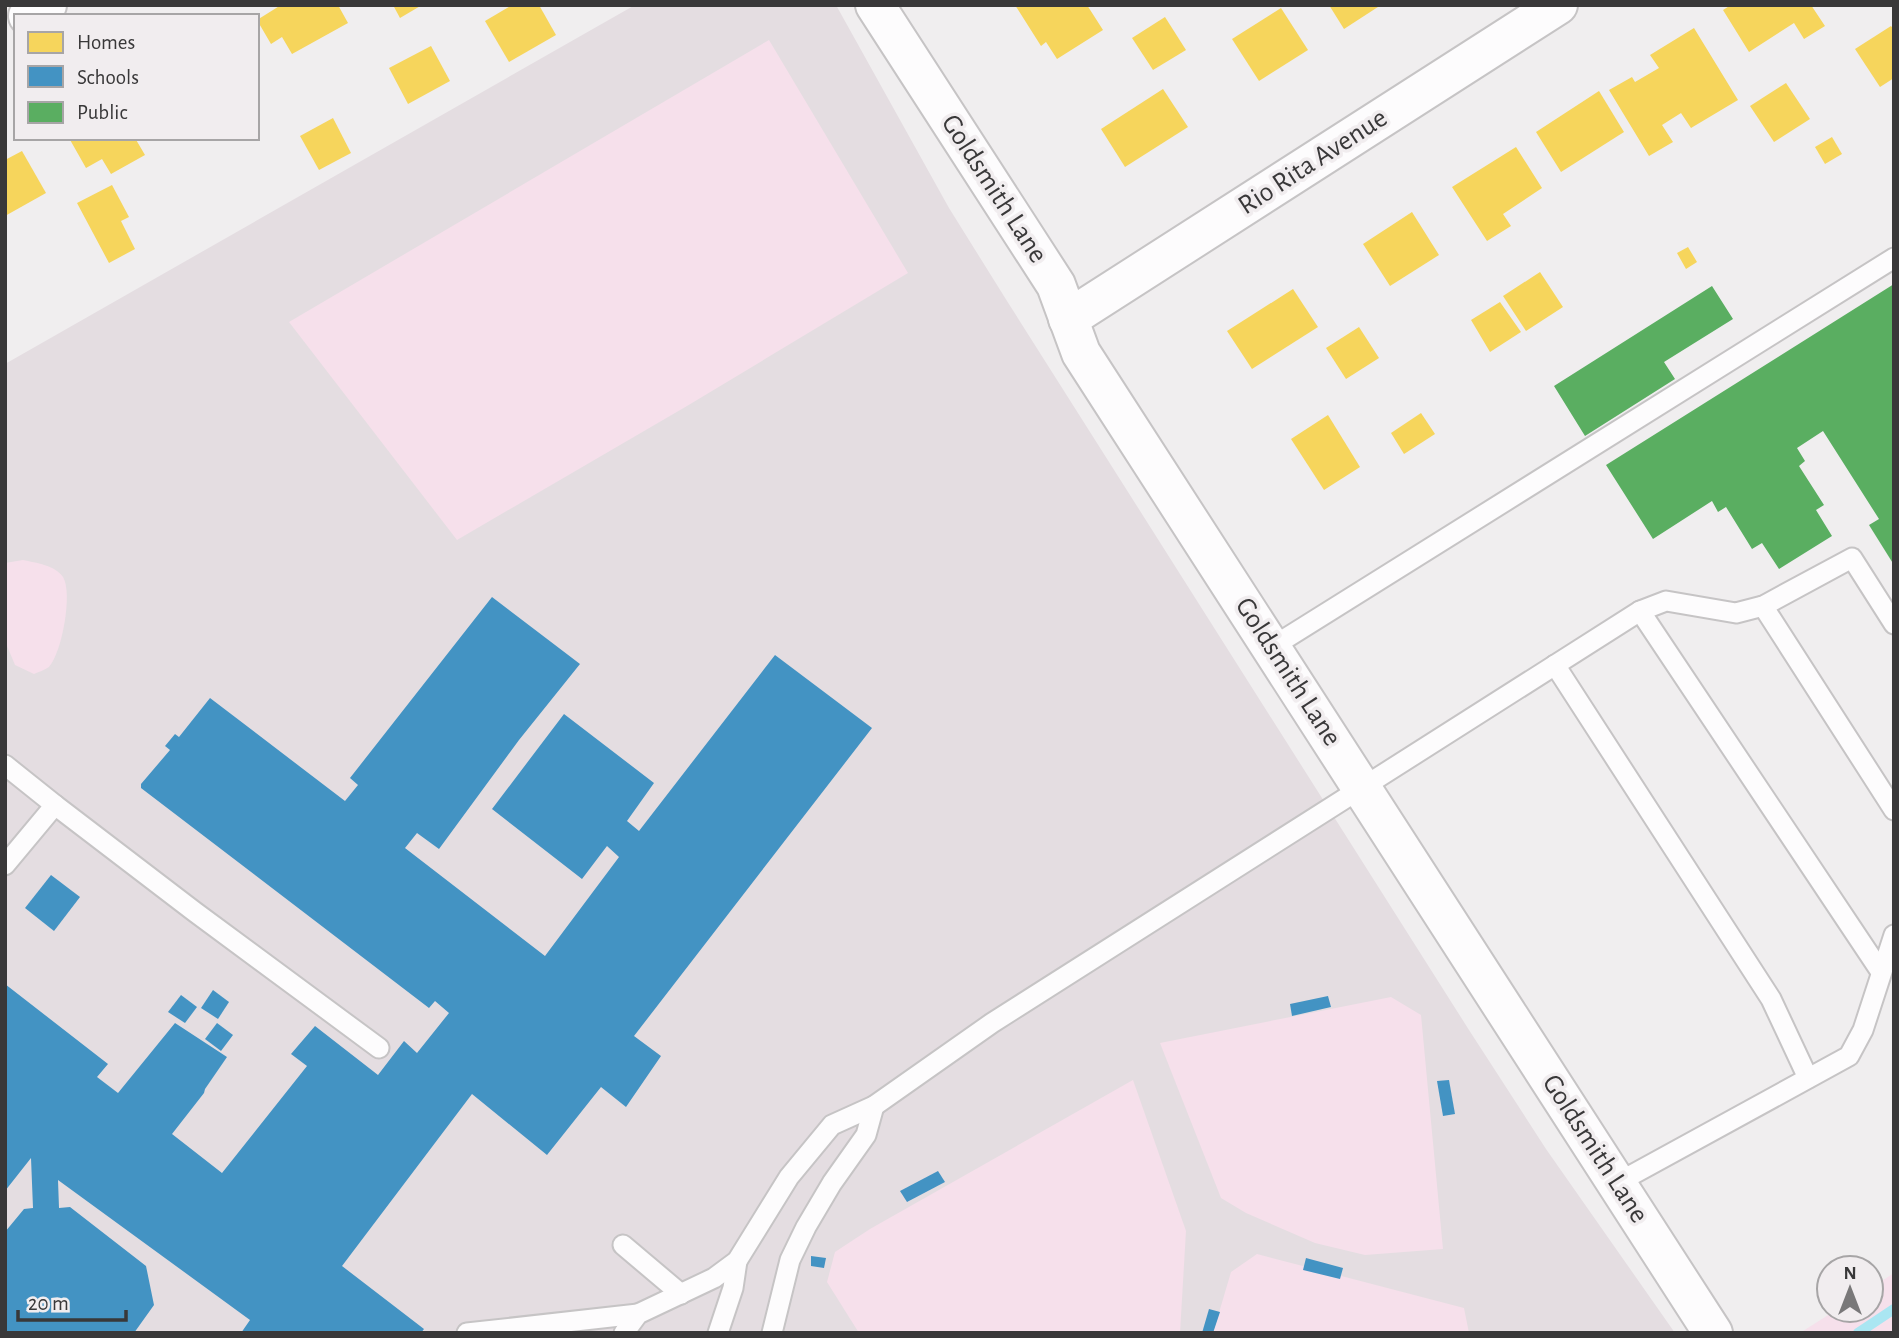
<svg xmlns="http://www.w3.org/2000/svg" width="1899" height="1338" viewBox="0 0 1899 1338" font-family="'Alegreya Sans',sans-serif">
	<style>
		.built { fill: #e4dde1 }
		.green { fill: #f6e0eb }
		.homes { fill: #f6d55c }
		.schools { fill: #4393c3 }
		.public { fill: #5aae61 }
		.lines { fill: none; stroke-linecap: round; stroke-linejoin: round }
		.stream { stroke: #aae6f2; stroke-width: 10 }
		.service-casing { stroke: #c6c4c5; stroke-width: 23 }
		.minor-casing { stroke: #c6c4c5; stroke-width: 42 }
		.tertiary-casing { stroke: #c6c4c5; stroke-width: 42 }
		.service { stroke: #fdfcfd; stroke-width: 19 }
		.minor { stroke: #fdfcfd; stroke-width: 38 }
		.tertiary { stroke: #fdfcfd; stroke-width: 38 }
		.labels { text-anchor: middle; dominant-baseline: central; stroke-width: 7; stroke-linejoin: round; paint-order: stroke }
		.street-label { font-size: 28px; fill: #393839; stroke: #f1edef }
	</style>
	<rect width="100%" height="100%" fill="#f0eeef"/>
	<path class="built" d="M635,5H836L949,208L1007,301L1469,1030L1546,1149L1675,1333H5V364Z"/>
	<g class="green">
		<path d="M769,40L908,273L687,406L457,540L289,322Z"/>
		<path d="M23,560C36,563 55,565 63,577C73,593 62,653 49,667C45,670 38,672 34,674L15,665L5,641V563Z"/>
		<path d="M1391,997L1421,1015L1443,1249L1365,1255L1315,1243L1246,1213L1221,1198L1160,1043Z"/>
		<path d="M1133,1080L1186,1231L1180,1333H859L827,1282L835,1252L870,1229Z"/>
		<path d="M1257,1254L1464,1308L1469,1333H1213L1231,1272Z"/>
		<path d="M1894,1273V1333H1800L1836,1310H1871V1288Z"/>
	</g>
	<g class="homes">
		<path d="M281,5H338L348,23L292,54L282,37L271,44L257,20Z"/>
		<path d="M393,5H422L400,18Z"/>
		<path d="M512,5H539L556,35L509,62L485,21Z"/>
		<path d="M1015,5H1087L1103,30L1057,59L1046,42L1041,46Z"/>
		<path d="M1329,5H1381L1344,29Z"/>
		<path d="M1731,5H1811L1825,26L1804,39L1794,23L1749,52L1723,10Z"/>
		<path d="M1281,8L1308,50L1259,81L1232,39Z"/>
		<path d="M1165,17L1186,50L1153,70L1132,38Z"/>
		<path d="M1891,26L1894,30V78L1880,87L1855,49Z"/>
		<path d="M1694,28L1738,100L1691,128L1681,113L1662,125L1673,142L1649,156L1609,90L1632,77L1635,82L1659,68L1650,55Z"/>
		<path d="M431,46L450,81L408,104L389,68Z"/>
		<path d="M1786,83L1810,119L1774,142L1750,106Z"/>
		<path d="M1163,89L1188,127L1125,167L1101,129Z"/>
		<path d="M1599,91L1624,132L1561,172L1536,132Z"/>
		<path d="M333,118L351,153L319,170L300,136Z"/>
		<path d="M1832,137L1842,154L1825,164L1815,147Z"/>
		<path d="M69,138H135L145,155L111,174L102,159L86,168Z"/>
		<path d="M1516,147L1542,188L1503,214L1511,226L1487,241L1452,187Z"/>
		<path d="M22,151L46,193L5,216V160Z"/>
		<path d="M112,185L129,217L121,221L135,249L109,263L77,203Z"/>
		<path d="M1412,212L1439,255L1390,286L1363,244Z"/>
		<path d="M1688,247L1697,262L1686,269L1677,253Z"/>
		<path d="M1540,272L1563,307L1526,331L1503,296Z"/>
		<path d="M1293,289L1318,327L1252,369L1227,331Z"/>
		<path d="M1500,302L1521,332L1490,352L1471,320Z"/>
		<path d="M1359,327L1379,358L1346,379L1326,348Z"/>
		<path d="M1421,413L1435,434L1404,454L1391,433Z"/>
		<path d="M1328,415L1360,467L1324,490L1291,439Z"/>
	</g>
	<g class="schools">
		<path d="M492,597L580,664L519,740L439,849L417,833L405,848L545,956L619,857L607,846L582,879L492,809L564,714L654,783L627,821L639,831L775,655L872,728L634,1036L661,1056L626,1107L601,1087L547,1155L472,1094L342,1266L424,1329L421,1333H241L250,1320L58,1180L59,1208L70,1207L146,1266L154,1305L134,1333H5V1232L24,1209L33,1208L31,1158L5,1191V984L108,1064L97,1077L118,1093L175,1023L227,1057L205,1089L204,1093L172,1134L222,1173L307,1066L291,1054L315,1026L378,1075L404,1041L417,1053L449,1013L435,1001L429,1008L141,788V784L170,750L165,746L175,734L179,737L210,698L345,801L358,785L350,778Z"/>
		<path d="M51,875L80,897L54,931L25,908Z"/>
		<path d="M213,990L229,1002L218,1019L201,1008Z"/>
		<path d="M181,995L197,1007L185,1023L168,1012Z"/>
		<path d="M1328,996L1331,1007L1292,1016L1290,1004Z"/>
		<path d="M217,1023L233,1035L221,1051L205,1039Z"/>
		<path d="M1449,1080L1455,1114L1443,1116L1437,1081Z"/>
		<path d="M938,1171L945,1182L907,1202L900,1191Z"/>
		<path d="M811,1256L826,1258L824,1268L811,1266Z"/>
		<path d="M1306,1258L1343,1268L1340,1279L1303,1270Z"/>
		<path d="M1209,1309L1220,1312L1213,1333H1202Z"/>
	</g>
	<g class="public">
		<path d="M1894,284V565L1869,525L1879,519L1823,431L1797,448L1805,461L1799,466L1824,505L1816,510L1832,536L1779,569L1762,543L1752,549L1726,507L1718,512L1712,501L1653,539L1606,465Z"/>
		<path d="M1712,286L1733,319L1664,362L1675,379L1585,436L1554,386Z"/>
	</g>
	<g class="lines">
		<path class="stream" d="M1858,1333L1894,1309"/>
		<g class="service-casing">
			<g id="service">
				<path d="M1763,606L1894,810"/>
				<path d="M1640,611L1881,972"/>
				<path d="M1272,647L1894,258"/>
				<path d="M1555,665L1771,999L1808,1078"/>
				<path d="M5,765L55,805L5,865"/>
				<path d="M55,805L195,912L379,1048"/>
				<path d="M1617,1183L1849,1056L1863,1030L1894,935"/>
				<path d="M623,1245L681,1294"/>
				<path d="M467,1333L638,1314"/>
				<path d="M624,1333L638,1314L714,1278L737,1261L789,1177L832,1125L874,1106L992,1023L1640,611L1666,601L1736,613L1763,606L1852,558L1894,624"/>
				<path d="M718,1333L733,1288L737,1261"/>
				<path d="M772,1333L790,1260L806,1227L832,1183L866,1135L874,1106"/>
			</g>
		</g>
		<g class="minor-casing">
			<g id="minor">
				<path d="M28,16L47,5"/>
				<path d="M1068,319L1558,5"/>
			</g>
		</g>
		<g class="tertiary-casing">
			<path id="tertiary" d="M875,5L1056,285L1081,353L1713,1333"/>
		</g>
		<use href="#service" class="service"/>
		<use href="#minor" class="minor"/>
		<use href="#tertiary" class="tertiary"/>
	</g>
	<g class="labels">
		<g class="street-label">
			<text transform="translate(1313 162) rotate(-33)">Rio Rita Avenue</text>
			<text transform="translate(994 189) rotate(57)">Goldsmith Lane</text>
			<text transform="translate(1288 672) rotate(57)">Goldsmith Lane</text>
			<text transform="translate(1595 1149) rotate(57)">Goldsmith Lane</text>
		</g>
	</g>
	<rect width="1899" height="1338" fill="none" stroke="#393839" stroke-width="14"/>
	<rect x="14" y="14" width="245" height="126" fill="#f1edef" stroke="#a7a5a6" stroke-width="2"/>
	<rect x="28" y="32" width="35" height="21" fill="#f6d55c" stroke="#a7a5a6" stroke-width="2"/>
	<text x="77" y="49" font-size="21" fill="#393839">Homes</text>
	<rect x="28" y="66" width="35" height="21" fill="#4393c3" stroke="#a7a5a6" stroke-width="2"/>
	<text x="77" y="84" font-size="21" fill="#393839">Schools</text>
	<rect x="28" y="102" width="35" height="21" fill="#5aae61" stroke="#a7a5a6" stroke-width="2"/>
	<text x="77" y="119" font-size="21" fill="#393839">Public</text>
	<g transform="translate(1850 1289)"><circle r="33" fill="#f1edef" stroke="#a7a5a6" stroke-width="2"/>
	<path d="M0-5L12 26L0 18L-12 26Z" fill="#797879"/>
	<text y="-10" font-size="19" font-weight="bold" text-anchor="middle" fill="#393839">N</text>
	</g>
	<path d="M18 1310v10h108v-10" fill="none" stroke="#393839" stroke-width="3.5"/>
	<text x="28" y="1310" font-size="21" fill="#393839" stroke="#f1edef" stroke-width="5" paint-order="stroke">20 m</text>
</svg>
